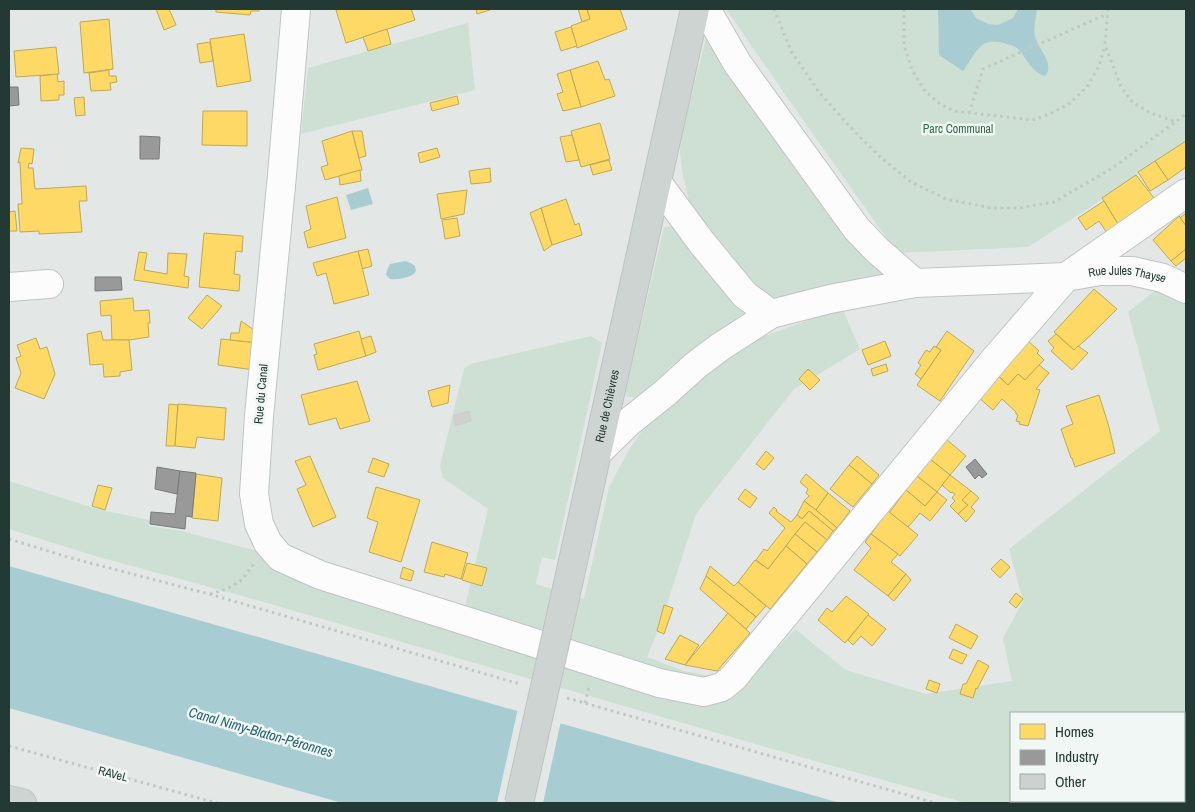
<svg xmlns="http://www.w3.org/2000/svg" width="1195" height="812" viewBox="0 0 1195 812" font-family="'Archivo Narrow',sans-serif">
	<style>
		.green { fill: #cde0d3; fill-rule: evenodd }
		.water { fill: #a7cdd2 }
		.pier { fill: #e3e8e6 }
		.homes { fill: #ffd966; stroke: #bda957 }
		.industry { fill: #999; stroke: #767c7a }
		.building { fill: #cdd1d0; stroke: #ccd1cf }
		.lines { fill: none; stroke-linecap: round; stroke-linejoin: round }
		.minor-casing { stroke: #c0c5c3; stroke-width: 30 }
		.major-casing { stroke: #bcc4c2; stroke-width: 30 }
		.path { stroke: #c0c8c4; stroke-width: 3; stroke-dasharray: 2.5 4; stroke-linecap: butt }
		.minor { stroke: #fbfcfb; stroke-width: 28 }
		.major { stroke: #ced4d2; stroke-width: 28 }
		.major-bridge-casing { stroke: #bcc4c2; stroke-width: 30; stroke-linecap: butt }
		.major-bridge { stroke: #ced4d2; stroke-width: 28 }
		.labels { text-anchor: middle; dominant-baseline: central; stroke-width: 5; stroke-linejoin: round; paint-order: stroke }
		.park-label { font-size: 12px; fill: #316b47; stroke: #f1f7f4 }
		.street-label { font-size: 12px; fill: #233933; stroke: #f1f7f4 }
		.water-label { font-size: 14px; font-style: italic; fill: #23626e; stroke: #f1f7f4 }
	</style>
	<rect width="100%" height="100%" fill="#e3e8e6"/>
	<g class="green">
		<path d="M726,9H1186V141L1092,206L1028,247L897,253L789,100Z"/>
		<path d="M468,23L475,90L301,134L308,68Z"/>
		<path d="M708,30L899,275L787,300L772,299L750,283L697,215L689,201L682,170L680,153L681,137Z"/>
		<path d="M673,226L746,314L670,367L641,398L628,397L625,393L664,227Z"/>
		<path d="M1158,288L1186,300V803H966L804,758L239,595L95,556L9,529V481L97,509L150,520L149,526L182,531L465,607L488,509L443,478L440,466L464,369L470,364L591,336L602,343L555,560L542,557L536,584L584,599L609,487L627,453L643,429L662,408L730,351L765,336L842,308L860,349L794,389L696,514L661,623L647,657L684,671L746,683L795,629L846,670L926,694L1012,681L1003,638L1023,601L1009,549L1160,431L1128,312ZM1011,713H1184V801H1011Z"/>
	</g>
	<g class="water">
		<path d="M938,9H970L976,18L988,24L998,25L1013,18L1018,9H1037C1036,18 1033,28 1035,36C1037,49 1056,63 1045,76C1031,71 1028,61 1020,51C1017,47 1012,45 1007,44C979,35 977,53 963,71L939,55Z"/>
		<path d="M368,188L373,204L351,210L346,195Z"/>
		<path d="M405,261L411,263L415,266L416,271L414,274C407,278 398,280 390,279L386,275L387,270L390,264Z"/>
		<path d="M9,566L840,803H342L9,708Z"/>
	</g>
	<path class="pier" d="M518,708L561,721L543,803H497Z"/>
	<g class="homes">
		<path d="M156,9H169L176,25L164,30Z"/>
		<path d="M216,9H259V11H251L250,15L216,12Z"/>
		<path d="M340,9H411L415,20L346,43L336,10Z"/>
		<path d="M476,9H493L477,14Z"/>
		<path d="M578,9H587L590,19L582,22Z"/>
		<path d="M587,9H620L627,29L577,48L571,26L590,19Z"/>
		<path d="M109,19L113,69L84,73L80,22Z"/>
		<path d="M571,27L577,46L561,51L555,32Z"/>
		<path d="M387,29L391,44L368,51L363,37Z"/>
		<path d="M244,34L251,81L217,87L210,39Z"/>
		<path d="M210,42L213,61L200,63L197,44Z"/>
		<path d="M56,47L59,74L16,77L14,51Z"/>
		<path d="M598,61L605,80L609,79L615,96L581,107L570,70Z"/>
		<path d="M109,70V76H116L117,82L110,83L111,90L91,91L89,73Z"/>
		<path d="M570,70L581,107L563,111L557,94L563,92L557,74Z"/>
		<path d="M57,74L58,82L64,81V95H59V100L41,101L40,76Z"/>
		<path d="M457,96L459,104L432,111L430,103Z"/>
		<path d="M84,97L85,115L76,116L74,98Z"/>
		<path d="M203,111H247V146L202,145Z"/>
		<path d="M600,123L610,159L581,167L571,131Z"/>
		<path d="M352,131H362L366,156L359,158Z"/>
		<path d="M352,131L362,170L325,180L321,167L328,165L322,141Z"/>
		<path d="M572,135L579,160L566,162L560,137Z"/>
		<path d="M1186,141V167L1168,180L1155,161Z"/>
		<path d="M21,148L34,149L32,164L29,163L28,168H33L35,189L86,186L87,201H79L82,232L39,234V231L20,232L18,204H22L20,162L18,163Z"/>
		<path d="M437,148L440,157L420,163L418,153Z"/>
		<path d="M609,160L612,170L593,175L590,165Z"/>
		<path d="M1155,161L1168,180L1150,191L1138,172Z"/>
		<path d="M490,168L491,182L471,184L469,171Z"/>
		<path d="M360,170L361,181L340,185L339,176Z"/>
		<path d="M1136,175L1154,198L1118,224L1102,198Z"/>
		<path d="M467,190L464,214L441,219L437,194Z"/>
		<path d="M337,197L346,238L308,248L304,232L311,229L306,206Z"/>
		<path d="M566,199L575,225L579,223L582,235L552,245L541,208Z"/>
		<path d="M1104,201L1118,224L1107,233L1099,221L1086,230L1078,218Z"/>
		<path d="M541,208L552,245L544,251L530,213Z"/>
		<path d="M15,211L17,231H9V212Z"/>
		<path d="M1186,213V226L1180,218Z"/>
		<path d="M1179,216L1186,226V249L1171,261L1153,240Z"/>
		<path d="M457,218L460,236L445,239L442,220Z"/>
		<path d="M204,233L243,236L242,252L236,251L234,274L240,275L239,291L199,287Z"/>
		<path d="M368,249L372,266L362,269L358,251Z"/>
		<path d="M1186,249V258L1176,266L1171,261Z"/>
		<path d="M358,251L369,295L334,304L326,273L317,276L313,263Z"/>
		<path d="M139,252L147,253L144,270L167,274L168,253L187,254L184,276L189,277L188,288L134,280Z"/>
		<path d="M1094,289L1117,309L1090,336L1074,350L1054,332Z"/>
		<path d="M207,295L222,306L202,329L188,318Z"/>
		<path d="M133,298L134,311L149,310L150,323H148L149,337L129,340H112L111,315L101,316L100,301Z"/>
		<path d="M241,321L257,332L256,343L230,340L231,333H239Z"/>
		<path d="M101,331L103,340H129L132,370L120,372V376L104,377L103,364L90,365L87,334Z"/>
		<path d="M359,331L366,356L318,370L314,355L317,354L314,344Z"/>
		<path d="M947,331L974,351L940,401L917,385L941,350L936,347Z"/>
		<path d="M1056,334L1074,350L1078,346L1088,353L1072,370L1051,351L1054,348L1048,341Z"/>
		<path d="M371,336L376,352L366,356L361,339Z"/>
		<path d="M36,338L40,349L47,347L55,374L44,399L15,388L21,373L16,358L21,356L17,345Z"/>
		<path d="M221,339L257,343L254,370L218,365Z"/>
		<path d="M1026,339L1039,351L1037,353L1044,360L1025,380L1018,374L1008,385L996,374Z"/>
		<path d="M885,341L891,356L868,365L862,350Z"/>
		<path d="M934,346L941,350L921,379L915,374L921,365L918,363L926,350L930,352Z"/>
		<path d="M886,364L888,371L873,376L871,369Z"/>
		<path d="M1039,365L1049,373L1036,389L1040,390L1028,426L1019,424L1020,422L1016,421L1018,415L1016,414V412L1002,399L993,410L978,397L996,374L1008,385L1018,374L1025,380Z"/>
		<path d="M808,369L820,380L810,390L799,379Z"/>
		<path d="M357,381L370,421L340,429L336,418L309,425L301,395Z"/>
		<path d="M450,385L448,403L432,407L428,391Z"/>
		<path d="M1099,395L1109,427L1115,453L1075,467L1072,458H1071L1061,429L1073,424L1066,406Z"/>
		<path d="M169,404L178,405L175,446H166Z"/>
		<path d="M178,404L226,408L224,440L197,437L195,448L175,446Z"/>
		<path d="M946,439L966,456L950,475L930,459Z"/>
		<path d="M766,451L774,458L764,470L756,464Z"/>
		<path d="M310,456L336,517L313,527L297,489L306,485L295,461Z"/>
		<path d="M857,456L879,475L872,484L849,465Z"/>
		<path d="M373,458L389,464L384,477L368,472Z"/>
		<path d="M930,459L950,475L937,492L917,476Z"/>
		<path d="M849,465L872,484L853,507L830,489Z"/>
		<path d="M196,474L222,478L218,521L192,518Z"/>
		<path d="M806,474L828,493L816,510L804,501L809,496L806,493L808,489L800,482Z"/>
		<path d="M950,475L971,491L962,500L968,505L958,514L950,506L955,501L952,498L955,494L952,492L951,493L942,485Z"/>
		<path d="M917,476L937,492L925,506L906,490Z"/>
		<path d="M98,485L112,488L105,510L92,506Z"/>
		<path d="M376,487L420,500L401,562L369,552L378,522L367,518Z"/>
		<path d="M745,489L757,498L750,508L738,499Z"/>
		<path d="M906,490L925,506L937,492L947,500L930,521L920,513L908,527L889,513Z"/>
		<path d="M971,491L979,498L971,507L975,511L966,522L958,514L968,505L962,500Z"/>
		<path d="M828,493L850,511L837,528L816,510Z"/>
		<path d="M804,501L816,510L837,528L833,531L809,511L802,519L797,515Z"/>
		<path d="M774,507L777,510L776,511L791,522L797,515L802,519L809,511L833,531L827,540L805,522L768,569L756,560L764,549L767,551L785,528L769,513Z"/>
		<path d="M888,511L918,535L900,556L871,534Z"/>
		<path d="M805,522L827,540L817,552L795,534Z"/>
		<path d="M795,534L817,552L807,564L786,546Z"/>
		<path d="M871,534L898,554L891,562L906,574L888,596L854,570L871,548L865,542Z"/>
		<path d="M432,542L468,553L461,579L445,574L444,577L424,572Z"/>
		<path d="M786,546L807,564L770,609L738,582L755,560L768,569Z"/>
		<path d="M1001,559L1010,567L1000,578L991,569Z"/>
		<path d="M467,563L487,568L482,586L462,580Z"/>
		<path d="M710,566L734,586L738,582L766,606L756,617L706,576Z"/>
		<path d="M403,567L414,571L411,581L400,578Z"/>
		<path d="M906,574L911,580L894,601L888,596Z"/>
		<path d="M706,576L756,617L746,629L700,589Z"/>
		<path d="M1016,593L1023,599L1016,608L1009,602Z"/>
		<path d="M846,596L869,614L845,643L818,620L827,608L832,612Z"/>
		<path d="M664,605L673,608L664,634L657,631Z"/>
		<path d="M728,613L750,633L717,671L685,665Z"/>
		<path d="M868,615L886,629L872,646L861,636L853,645L848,640Z"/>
		<path d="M956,624L978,636L971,649L949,638Z"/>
		<path d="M680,635L699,645L685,665L665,659Z"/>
		<path d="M953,649L967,655L962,664L949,658Z"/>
		<path d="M978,660L989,666L977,689L976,688L973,698L960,694L963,684H966Z"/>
		<path d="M929,680L940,684L937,693L926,689Z"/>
	</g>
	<g class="industry">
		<path d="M9,87H18L19,105L9,106Z"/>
		<path d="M140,136L160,137L159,159H140Z"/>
		<path d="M95,277H121L122,290L95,291Z"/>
		<path d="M975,459L987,474L982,478L979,475L975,479L966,467Z"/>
		<path d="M157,467L180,471L177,494L155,489Z"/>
		<path d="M180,471L196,473L192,517L186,516L185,529L150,524L151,512L175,514Z"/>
	</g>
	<path class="building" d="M469,411L471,421L455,426L453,415Z"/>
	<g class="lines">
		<g class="minor-casing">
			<g id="minor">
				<path d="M296,9L282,175L259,416L254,494L259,524L268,543L280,557L320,575L485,627L659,683L704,692L722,687L733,678L995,359L1066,277L1186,193"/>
				<path d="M706,9L737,63L856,228L877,250L915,283"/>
				<path id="s1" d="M657,182L702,243L745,295L771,314L830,299L915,283L1066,277L1100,271H1132L1163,278L1186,289"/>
				<path d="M9,287L49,284"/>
				<path d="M597,453L630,421L665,393L696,365L720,347L771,314"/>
			</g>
		</g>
		<g class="major-casing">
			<g id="major">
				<path id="s2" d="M562,611L695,9"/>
				<path d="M9,800L22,803"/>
			</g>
		</g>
		<g class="path">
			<path d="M774,9L791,51L819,92L850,127L879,156L911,182L946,199L991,208H1019L1054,202L1111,169L1186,114"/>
			<path d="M904,9V45L912,70L925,91L940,104L954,111L1032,120L1050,114L1069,104L1087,87L1099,66L1105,45"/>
			<path d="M1108,9L1105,45L1121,87L1133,103L1151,113L1176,122"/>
			<path d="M969,113L983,69L1107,14"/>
			<path d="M9,539L71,558L209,594L520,684"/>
			<path d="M210,594L227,589L242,580L254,563"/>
			<path d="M567,698L935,803"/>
			<path d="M585,703L589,686"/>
			<path d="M9,746L217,803"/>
		</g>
		<use href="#minor" class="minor"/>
		<use href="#major" class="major"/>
		<g class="major-bridge-casing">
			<path id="major-bridge" d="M519,803L562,611"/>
		</g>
		<use href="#major-bridge" class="major-bridge"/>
	</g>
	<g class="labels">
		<g class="park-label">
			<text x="958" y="129">Parc Communal</text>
		</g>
		<g class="street-label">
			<text stroke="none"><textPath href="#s1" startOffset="536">Rue Jules Thayse</textPath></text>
			<text transform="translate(261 394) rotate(-85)">Rue du Canal</text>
			<text stroke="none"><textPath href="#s2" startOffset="210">Rue de Chièvres</textPath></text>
			<text transform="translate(113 774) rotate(15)">RAVeL</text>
		</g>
		<g class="water-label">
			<text transform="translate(261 732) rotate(16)">Canal Nimy-Blaton-Péronnes</text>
		</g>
	</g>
	<rect width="1195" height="812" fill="none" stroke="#233933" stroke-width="20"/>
	<rect x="1010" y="712" width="175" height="90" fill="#f1f7f4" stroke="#9faba7"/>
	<rect x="1020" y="724" width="25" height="15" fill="#ffd966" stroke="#9faba7"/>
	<text x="1055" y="737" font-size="15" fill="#233933">Homes</text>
	<rect x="1020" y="750" width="25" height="15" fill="#999999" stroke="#9faba7"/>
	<text x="1055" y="762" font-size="15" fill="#233933">Industry</text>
	<rect x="1020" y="774" width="25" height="15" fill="#cdd1d0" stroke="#9faba7"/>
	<text x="1055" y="787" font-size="15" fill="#233933">Other</text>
</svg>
